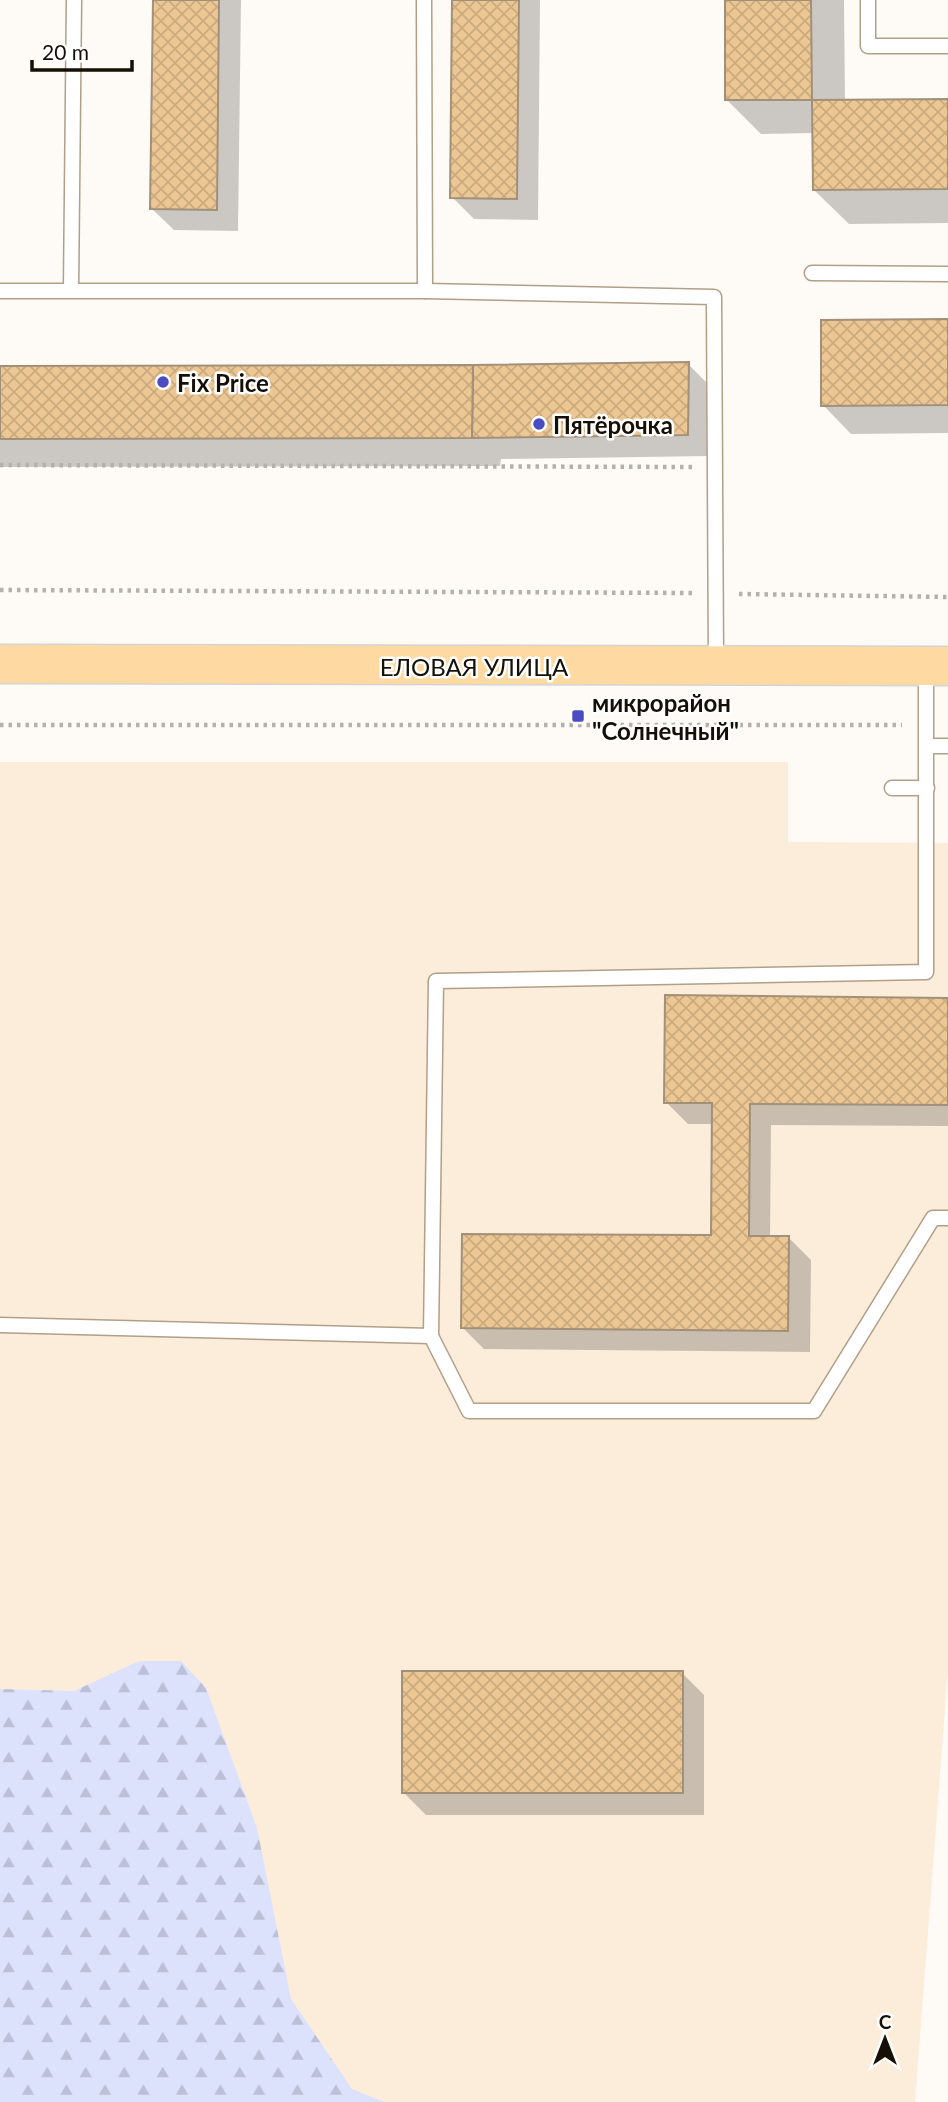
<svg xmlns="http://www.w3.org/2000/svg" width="948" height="2102" viewBox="0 0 948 2102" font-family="Lato,sans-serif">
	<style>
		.built { fill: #fbedda }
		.forest { fill: url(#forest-firs) }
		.shadow { fill: #0003 }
		.building { fill: url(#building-cross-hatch); stroke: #a29079; stroke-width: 2 }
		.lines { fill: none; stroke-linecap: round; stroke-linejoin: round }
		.service-casing { stroke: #b19f88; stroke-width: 17 }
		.primary-casing { stroke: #d5d4d2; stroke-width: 41 }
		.path { stroke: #b5b0aa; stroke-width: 4.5; stroke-dasharray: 3.5 5; stroke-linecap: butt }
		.service { stroke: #fff; stroke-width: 14 }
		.primary { stroke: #fed9a1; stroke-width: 38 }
		.poi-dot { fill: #4b4cc2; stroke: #fff; stroke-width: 2.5 }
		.labels { text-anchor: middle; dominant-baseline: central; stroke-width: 5; stroke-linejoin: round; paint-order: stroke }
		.poi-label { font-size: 24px; font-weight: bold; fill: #150f06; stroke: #fff; text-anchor: start }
		.street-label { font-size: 24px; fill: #150f06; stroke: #fff }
	</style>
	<defs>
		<pattern id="forest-firs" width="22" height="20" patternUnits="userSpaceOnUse" patternTransform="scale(1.75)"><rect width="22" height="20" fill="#dce1fc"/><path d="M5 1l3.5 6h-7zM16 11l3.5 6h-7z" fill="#bcc0d6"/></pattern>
		<pattern id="building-cross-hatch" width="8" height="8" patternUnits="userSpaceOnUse" patternTransform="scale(1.75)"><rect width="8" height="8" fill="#ecc794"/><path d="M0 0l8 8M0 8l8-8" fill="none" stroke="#caaa7e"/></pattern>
	</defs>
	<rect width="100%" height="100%" fill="#fefaf5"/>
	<path class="built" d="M0,762H788V842L948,843V1669L915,2102H0Z"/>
	<path class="forest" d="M139,1661H181L206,1688L257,1828L291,1999L352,2089L384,2102H0V1689L74,1691Z"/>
	<g class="shadow">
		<path d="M154,0H241L238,231L174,230L152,209Z"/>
		<path d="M454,0H540L538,220L474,219L452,197Z"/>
		<path d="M726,0H844L845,101L948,100V223L849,224L814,190V133L761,134L727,100Z"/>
		<path d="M948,321V433L851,434L823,405Z"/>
		<path d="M688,364L710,386L709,456L501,459L500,466L0,467V368Z"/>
		<path d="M948,999V1126L771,1125L770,1238H789L811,1260L810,1352L484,1349L462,1327L713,1237L714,1124H688L666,1102Z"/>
		<path d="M682,1673L704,1695V1815H426L404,1793Z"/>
	</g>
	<g class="building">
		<path d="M153,0H219L217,210L150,209Z"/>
		<path d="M452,0H519L517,199L450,198Z"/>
		<path d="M725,0H811L812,100H725Z"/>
		<path d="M948,99V189L813,190L812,100Z"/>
		<path d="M948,319V405L821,406V320Z"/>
		<path d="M689,362L688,435L472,438L473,365Z"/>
		<path d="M473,365L472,438L0,439V366Z"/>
		<path d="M665,995L948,998V1105L750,1104L749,1236H789L788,1331L461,1328L462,1234L711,1235L712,1103H664Z"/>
		<rect x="402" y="1671" width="281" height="122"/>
	</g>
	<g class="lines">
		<g class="service-casing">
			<g id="service">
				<path d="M424,0L425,291"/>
				<path d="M868,0V46H948"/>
				<path d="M812,273L948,274"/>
				<path d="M71,290L74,0"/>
				<path d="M0,291H425L714,297L716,663"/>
				<path d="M927,746H948"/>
				<path d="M892,788H927"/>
				<path d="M0,1325L431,1336L436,981L926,972V667"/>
				<path d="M431,1336L469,1411H814L933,1218H948"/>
			</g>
		</g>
		<g class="primary-casing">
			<path id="primary" d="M0,664L948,666"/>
		</g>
		<g class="path">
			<path d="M0,465L692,467"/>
			<path d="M0,590L692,593"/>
			<path d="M739,594L948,597"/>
			<path d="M0,725H902"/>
		</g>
		<use href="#service" class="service"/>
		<use href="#primary" class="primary"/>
	</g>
	<g class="poi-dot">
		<circle cx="163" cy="382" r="7"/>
		<circle cx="539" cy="424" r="7"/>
		<rect x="571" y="709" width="14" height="14" rx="3.5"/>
	</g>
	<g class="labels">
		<g class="poi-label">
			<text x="177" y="382">Fix Price</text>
			<text x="553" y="424">Пятёрочка</text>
			<text x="592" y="702">микрорайон<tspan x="592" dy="28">"Солнечный"</tspan></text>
		</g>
		<g class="street-label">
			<text x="474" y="666">ЕЛОВАЯ УЛИЦА</text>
		</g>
	</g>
	<g transform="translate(885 2039)" stroke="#ffffff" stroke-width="5" paint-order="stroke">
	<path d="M0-5L12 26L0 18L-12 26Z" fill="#150f06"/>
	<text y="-10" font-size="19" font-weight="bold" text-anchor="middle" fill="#150f06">С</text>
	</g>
	<path d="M32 60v10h100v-10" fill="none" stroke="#150f06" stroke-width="3.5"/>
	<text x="42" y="60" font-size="21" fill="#150f06" stroke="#ffffff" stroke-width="5" paint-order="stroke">20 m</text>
</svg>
